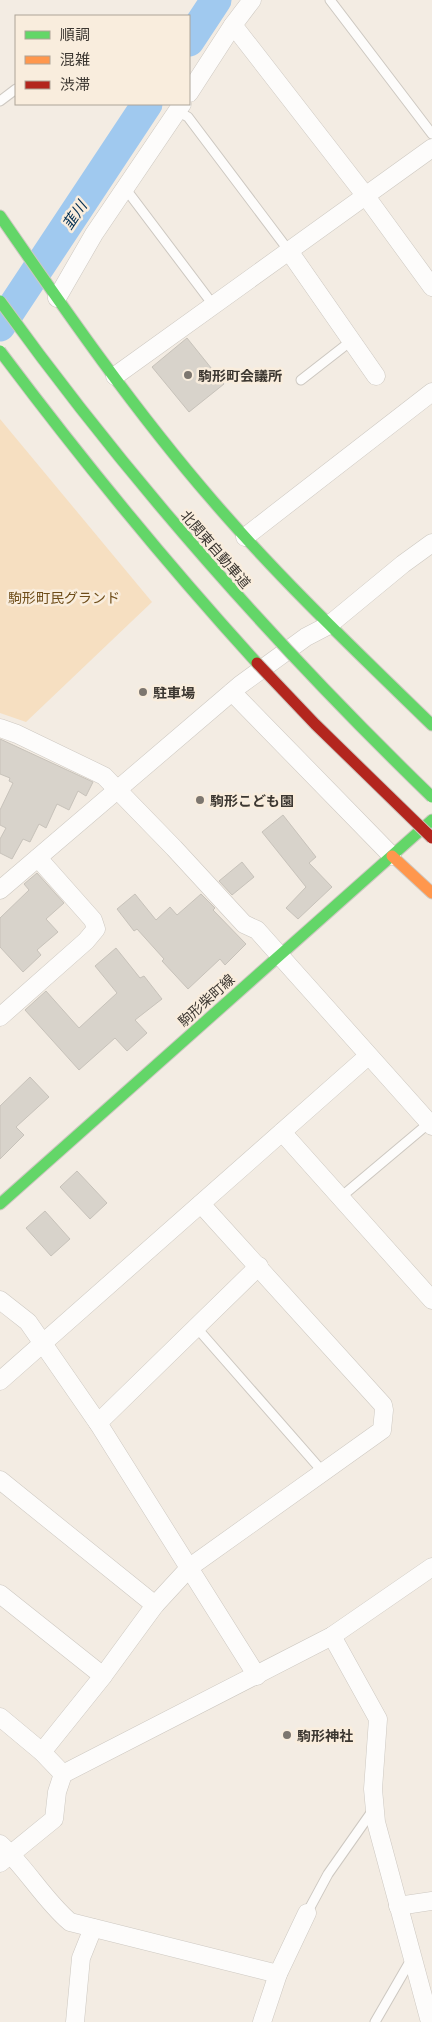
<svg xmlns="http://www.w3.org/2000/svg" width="432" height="2022" viewBox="0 0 432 2022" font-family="Lato,'Noto Sans JP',sans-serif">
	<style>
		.green { fill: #f6dfc1 }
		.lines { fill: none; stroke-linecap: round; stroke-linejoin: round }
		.river { stroke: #a0c9ef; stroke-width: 31 }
		.building { fill: #d8d3cb; stroke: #c7c2ba }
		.lane-casing { stroke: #cdc8c1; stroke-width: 11 }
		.street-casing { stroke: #cdc8c1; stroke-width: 19 }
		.fast-casing { stroke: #cdc8c1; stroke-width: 13 }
		.slow-casing { stroke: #cdc8c1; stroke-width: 13 }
		.lane { stroke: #fdfcfb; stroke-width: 9 }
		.street { stroke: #fdfcfb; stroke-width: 18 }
		.fast { stroke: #63d668; stroke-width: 11 }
		.slow { stroke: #ff974d; stroke-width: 11 }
		.fast-bridge-casing { stroke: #cdc8c1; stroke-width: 13; stroke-linecap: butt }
		.jam-bridge-casing { stroke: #cdc8c1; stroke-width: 13; stroke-linecap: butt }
		.fast-bridge { stroke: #63d668; stroke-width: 11 }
		.jam-bridge { stroke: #b3261e; stroke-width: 11 }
		.poi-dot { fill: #7c766f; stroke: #f9eddd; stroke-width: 2 }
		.labels { text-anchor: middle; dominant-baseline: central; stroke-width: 5; stroke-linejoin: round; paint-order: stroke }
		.poi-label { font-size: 14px; font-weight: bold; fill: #3c3731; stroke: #f9eddd; text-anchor: start }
		.street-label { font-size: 14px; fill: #3c3731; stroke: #f9eddd }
		.park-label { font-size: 14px; fill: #6e4d19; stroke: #f9eddd }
		.water-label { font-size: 15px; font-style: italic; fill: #002d50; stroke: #f9eddd }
	</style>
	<rect width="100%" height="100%" fill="#f3ece3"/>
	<path class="green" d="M0,419L152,602L26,722L0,713Z"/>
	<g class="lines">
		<g class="river">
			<path d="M189,41L216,0"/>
			<path d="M0,326L147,104"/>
		</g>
	</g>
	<g class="building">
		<path d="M187,338L224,384L189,412L152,367Z"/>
		<path d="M0,739L93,782L86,796L78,791L69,810L57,804L46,828L39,824L30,842L23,839L12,859L0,853V839L6,828L0,825V810L13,783L9,781L10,778L0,774Z"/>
		<path d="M283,815L316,857L309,863L332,887L298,919L286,908L306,887L262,832Z"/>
		<path d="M242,862L254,877L232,895L219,881Z"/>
		<path d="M37,873L64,903L46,919L58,932L37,950L41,955L23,972L0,947V918L29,890L24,884Z"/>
		<path d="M135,894L156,920L170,907L177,915L201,894L215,908L213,910L246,944L225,965L220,959L188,989L162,961L164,959L137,929L134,931L117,909Z"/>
		<path d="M116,948L140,978L144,976L162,999L135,1020L147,1033L127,1051L115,1038L79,1070L25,1010L46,991L79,1028L117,993L95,966Z"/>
		<path d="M30,1077L49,1097L16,1127L24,1135L0,1159V1106Z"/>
		<path d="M77,1171L107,1203L90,1219L60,1187Z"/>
		<path d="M45,1211L70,1239L51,1256L26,1228Z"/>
	</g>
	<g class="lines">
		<g class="lane-casing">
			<g id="lane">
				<path d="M330,0L432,134"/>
				<path d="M0,101L16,89"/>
				<path d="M177,111L188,117L289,251"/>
				<path d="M125,188L214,306"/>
				<path d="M301,380L351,341"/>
				<path d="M341,1197L429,1123"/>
				<path d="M196,1327L323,1472"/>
				<path d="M307,1913L328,1874L373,1810"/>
				<path d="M375,2022L412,1958"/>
			</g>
		</g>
		<g class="street-casing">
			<g id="street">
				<path d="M233,25L365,195L432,287"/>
				<path d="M189,93L233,25L252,0"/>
				<path d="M289,251L376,376"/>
				<path d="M57,298L94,234L182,104"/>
				<path d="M115,376L432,148"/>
				<path d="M245,537L432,392"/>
				<path d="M232,692L392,856"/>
				<path d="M0,728L17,734L104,776L174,848L244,924L257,930L432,1126"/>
				<path d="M0,890L240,685L306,637L329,625L403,564L432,543"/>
				<path d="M0,1017L86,941L96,929L93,920L38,858"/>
				<path d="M282,1132L432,1300"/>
				<path d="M0,1300L28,1322L98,1423L257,1676"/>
				<path d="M0,1381L368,1056"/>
				<path d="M98,1423L259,1266"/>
				<path d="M0,1480L155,1605"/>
				<path d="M0,1594L103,1676"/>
				<path d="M332,1636L378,1719L373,1789L376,1822L430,2022"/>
				<path d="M0,1717L42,1752L63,1774"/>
				<path d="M42,1752L103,1676L155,1605L190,1567L382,1430L384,1410L383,1405L201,1204"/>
				<path d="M0,1844C26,1867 43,1899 70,1922L278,1974"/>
				<path d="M0,1863L54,1819L57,1792L63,1774L332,1636L432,1567"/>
				<path d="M398,1906L432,1901"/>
				<path d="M75,2022L81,1958L93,1928"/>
				<path d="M262,2022L278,1974L307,1913"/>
			</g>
		</g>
		<g class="fast-casing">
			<g id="fast">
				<path d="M0,216C67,313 135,411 213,501C281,580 357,652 432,725"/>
				<path d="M0,1204L432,820"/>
			</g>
		</g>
		<g class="slow-casing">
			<path id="slow" d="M392,856L432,893"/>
		</g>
		<use href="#lane" class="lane"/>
		<use href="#street" class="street"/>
		<use href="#fast" class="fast"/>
		<use href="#slow" class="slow"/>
		<g class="fast-bridge-casing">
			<g id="fast-bridge">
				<path d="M0,301C129,480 274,644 432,797"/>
				<path d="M0,351C81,459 166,563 257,663"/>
			</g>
		</g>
		<g class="jam-bridge-casing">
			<path id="jam-bridge" d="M257,663L315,724L432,838"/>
		</g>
		<use href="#fast-bridge" class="fast-bridge"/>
		<use href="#jam-bridge" class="jam-bridge"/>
	</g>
	<g class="poi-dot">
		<circle cx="188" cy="375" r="5"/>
		<circle cx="143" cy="692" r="5"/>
		<circle cx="200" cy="800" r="5"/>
		<circle cx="287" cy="1735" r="5"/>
	</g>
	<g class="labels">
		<g class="poi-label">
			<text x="198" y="375">駒形町会議所</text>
			<text x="153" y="692">駐車場</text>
			<text x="210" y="800">駒形こども園</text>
			<text x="297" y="1735">駒形神社</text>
		</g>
		<g class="street-label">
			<text transform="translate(216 549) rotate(49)">北関東自動車道</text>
			<text transform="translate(206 1000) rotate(-42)">駒形柴町線</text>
		</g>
		<g class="park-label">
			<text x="64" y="597">駒形町民グランド</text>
		</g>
		<g class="water-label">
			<text transform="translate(74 215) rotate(-56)">韮川</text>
		</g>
	</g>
	<rect x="15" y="15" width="175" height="90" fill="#f9eddd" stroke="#ada498"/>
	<rect x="25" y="31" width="25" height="8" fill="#63d668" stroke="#ada498"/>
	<text x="60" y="40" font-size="15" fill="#3c3731">順調</text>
	<rect x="25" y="56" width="25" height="8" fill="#ff974d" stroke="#ada498"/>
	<text x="60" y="65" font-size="15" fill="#3c3731">混雑</text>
	<rect x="25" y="81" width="25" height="8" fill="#b3261e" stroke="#ada498"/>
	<text x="60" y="90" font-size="15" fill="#3c3731">渋滞</text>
</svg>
